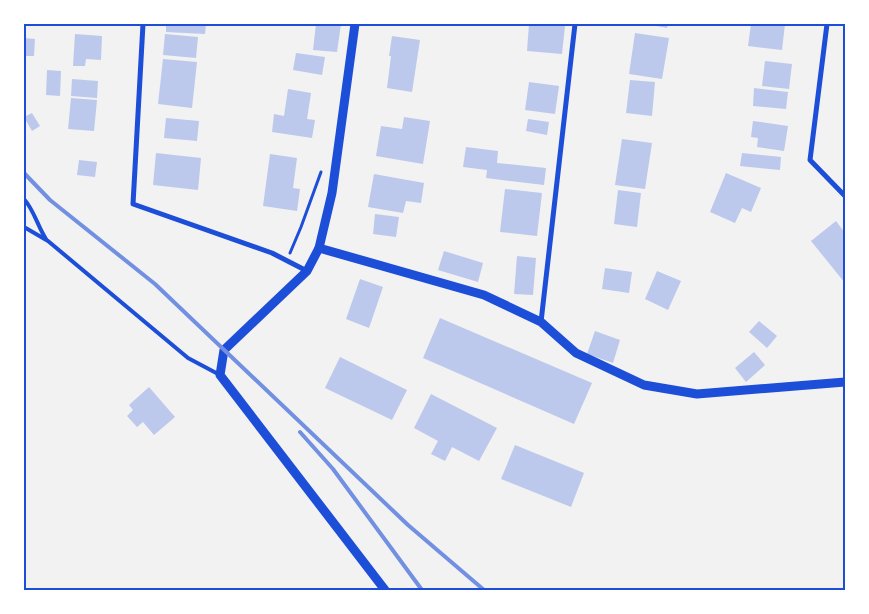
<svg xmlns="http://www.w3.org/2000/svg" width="869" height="614" viewBox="0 0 869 614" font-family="'Open Sans',sans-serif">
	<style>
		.building { fill: #bdc9ec }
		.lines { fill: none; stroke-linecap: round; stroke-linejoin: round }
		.path { stroke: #1d4ed8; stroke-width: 3 }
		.service { stroke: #1d4ed8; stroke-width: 4 }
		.minor { stroke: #1d4ed8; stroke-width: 5 }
		.tertiary { stroke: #1d4ed8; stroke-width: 9 }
		.rail { stroke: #7290e2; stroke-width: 4 }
		.neatline { fill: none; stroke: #1d4ed8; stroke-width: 2 }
	</style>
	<rect width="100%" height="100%" fill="#f2f2f2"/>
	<g class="building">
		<path d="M89,24H103V26L89,25Z"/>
		<path d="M166,24H206L205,34L166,32Z"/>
		<path d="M316,24H341L337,52L313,50Z"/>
		<path d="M529,24L565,26L562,54L527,51Z"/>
		<path d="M646,24H668L667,28Z"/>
		<path d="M751,24H785L782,50L748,46Z"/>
		<path d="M635,33L669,38L662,79L629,74Z"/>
		<path d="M75,34L102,36L101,60L86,59L85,66H73Z"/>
		<path d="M165,34L198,37L196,58L163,55Z"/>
		<path d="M392,36L420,40L412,92L387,88L391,56H389Z"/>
		<path d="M24,38L35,39L34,56H24Z"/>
		<path d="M296,53L325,57L322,75L293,70Z"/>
		<path d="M163,59L197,62L192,108L158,104Z"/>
		<path d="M765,61L792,64L789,89L762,86Z"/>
		<path d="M47,70L61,71L60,96L46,95Z"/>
		<path d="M72,79L98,81L97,98L71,96Z"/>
		<path d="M630,80L655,82L652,116L626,113Z"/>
		<path d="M529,82L559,86L555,114L525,110Z"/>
		<path d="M754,88L788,92L786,109L753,106Z"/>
		<path d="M288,89L311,93L307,119L315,120L312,138L272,132L274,114L284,116Z"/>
		<path d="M71,98L97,100L94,131L68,129Z"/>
		<path d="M32,113L40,126L32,131L24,117Z"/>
		<path d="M404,117L430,121L423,164L376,156L381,126L402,129Z"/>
		<path d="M166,118L199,121L197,141L164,138Z"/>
		<path d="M528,119L549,122L547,135L526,131Z"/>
		<path d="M753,121L788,126L784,151L757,147L758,138L751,137Z"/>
		<path d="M622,139L652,143L645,189L615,185Z"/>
		<path d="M466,147L498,151L497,163L546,168L544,185L486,178L487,170L463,167Z"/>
		<path d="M156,153L201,158L198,190L153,185Z"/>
		<path d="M742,153L781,157L780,170L740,166Z"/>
		<path d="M270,154L297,158L293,188L300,189L297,211L263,206Z"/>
		<path d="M79,160L97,162L95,177L77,175Z"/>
		<path d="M726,173L761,188L751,212L742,208L735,223L710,212Z"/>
		<path d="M374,174L424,183L421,203L406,201L403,213L368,207Z"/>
		<path d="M505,189L542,193L537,236L500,232Z"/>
		<path d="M618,190L641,193L637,227L614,224Z"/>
		<path d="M375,214L399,217L396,237L373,234Z"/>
		<path d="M836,221L845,233V283L811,241Z"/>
		<path d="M444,251L483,263L478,282L438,270Z"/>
		<path d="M517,256L536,258L533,295L514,294Z"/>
		<path d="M605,268L632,272L629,293L602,289Z"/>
		<path d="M657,271L681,281L668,310L645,299Z"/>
		<path d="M360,279L383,287L369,328L346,319Z"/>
		<path d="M440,318L592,383L574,424L423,358Z"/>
		<path d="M759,321L777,336L767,348L749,332Z"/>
		<path d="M595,331L620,340L613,363L587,354Z"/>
		<path d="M754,352L765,365L746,382L735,368Z"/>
		<path d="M340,357L407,390L392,420L325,388Z"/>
		<path d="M149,387L175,417L154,435L143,422L137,427L127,416L133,410L129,405Z"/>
		<path d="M431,394L497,428L479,461L452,447L445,461L431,454L438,441L414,428Z"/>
		<path d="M515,445L584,473L571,507L501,479Z"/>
	</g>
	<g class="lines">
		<path class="path" d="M290,253L301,227L321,172"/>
		<g class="service">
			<path d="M24,199C34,210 38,227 46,239"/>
			<path d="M24,227L48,241L188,358L220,375"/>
		</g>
		<g class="minor">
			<path d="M143,24L133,204L272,253L307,271"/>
			<path d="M827,24L810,160L845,196"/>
			<path d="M541,322L575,24"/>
		</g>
		<g class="tertiary">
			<path d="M355,24L332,193L319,248L307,271L224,350L220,375L385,590"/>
			<path d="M319,248L484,295L541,322L576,353L644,385L697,394L845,382"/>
		</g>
		<g class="rail">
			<path d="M24,173L50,200L155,284L408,525L484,590"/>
			<path d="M300,432L333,469L422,590"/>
		</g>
	</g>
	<rect width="869" height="614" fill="none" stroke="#ffffff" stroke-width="50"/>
	<rect x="25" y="25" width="819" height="564" class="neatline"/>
</svg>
